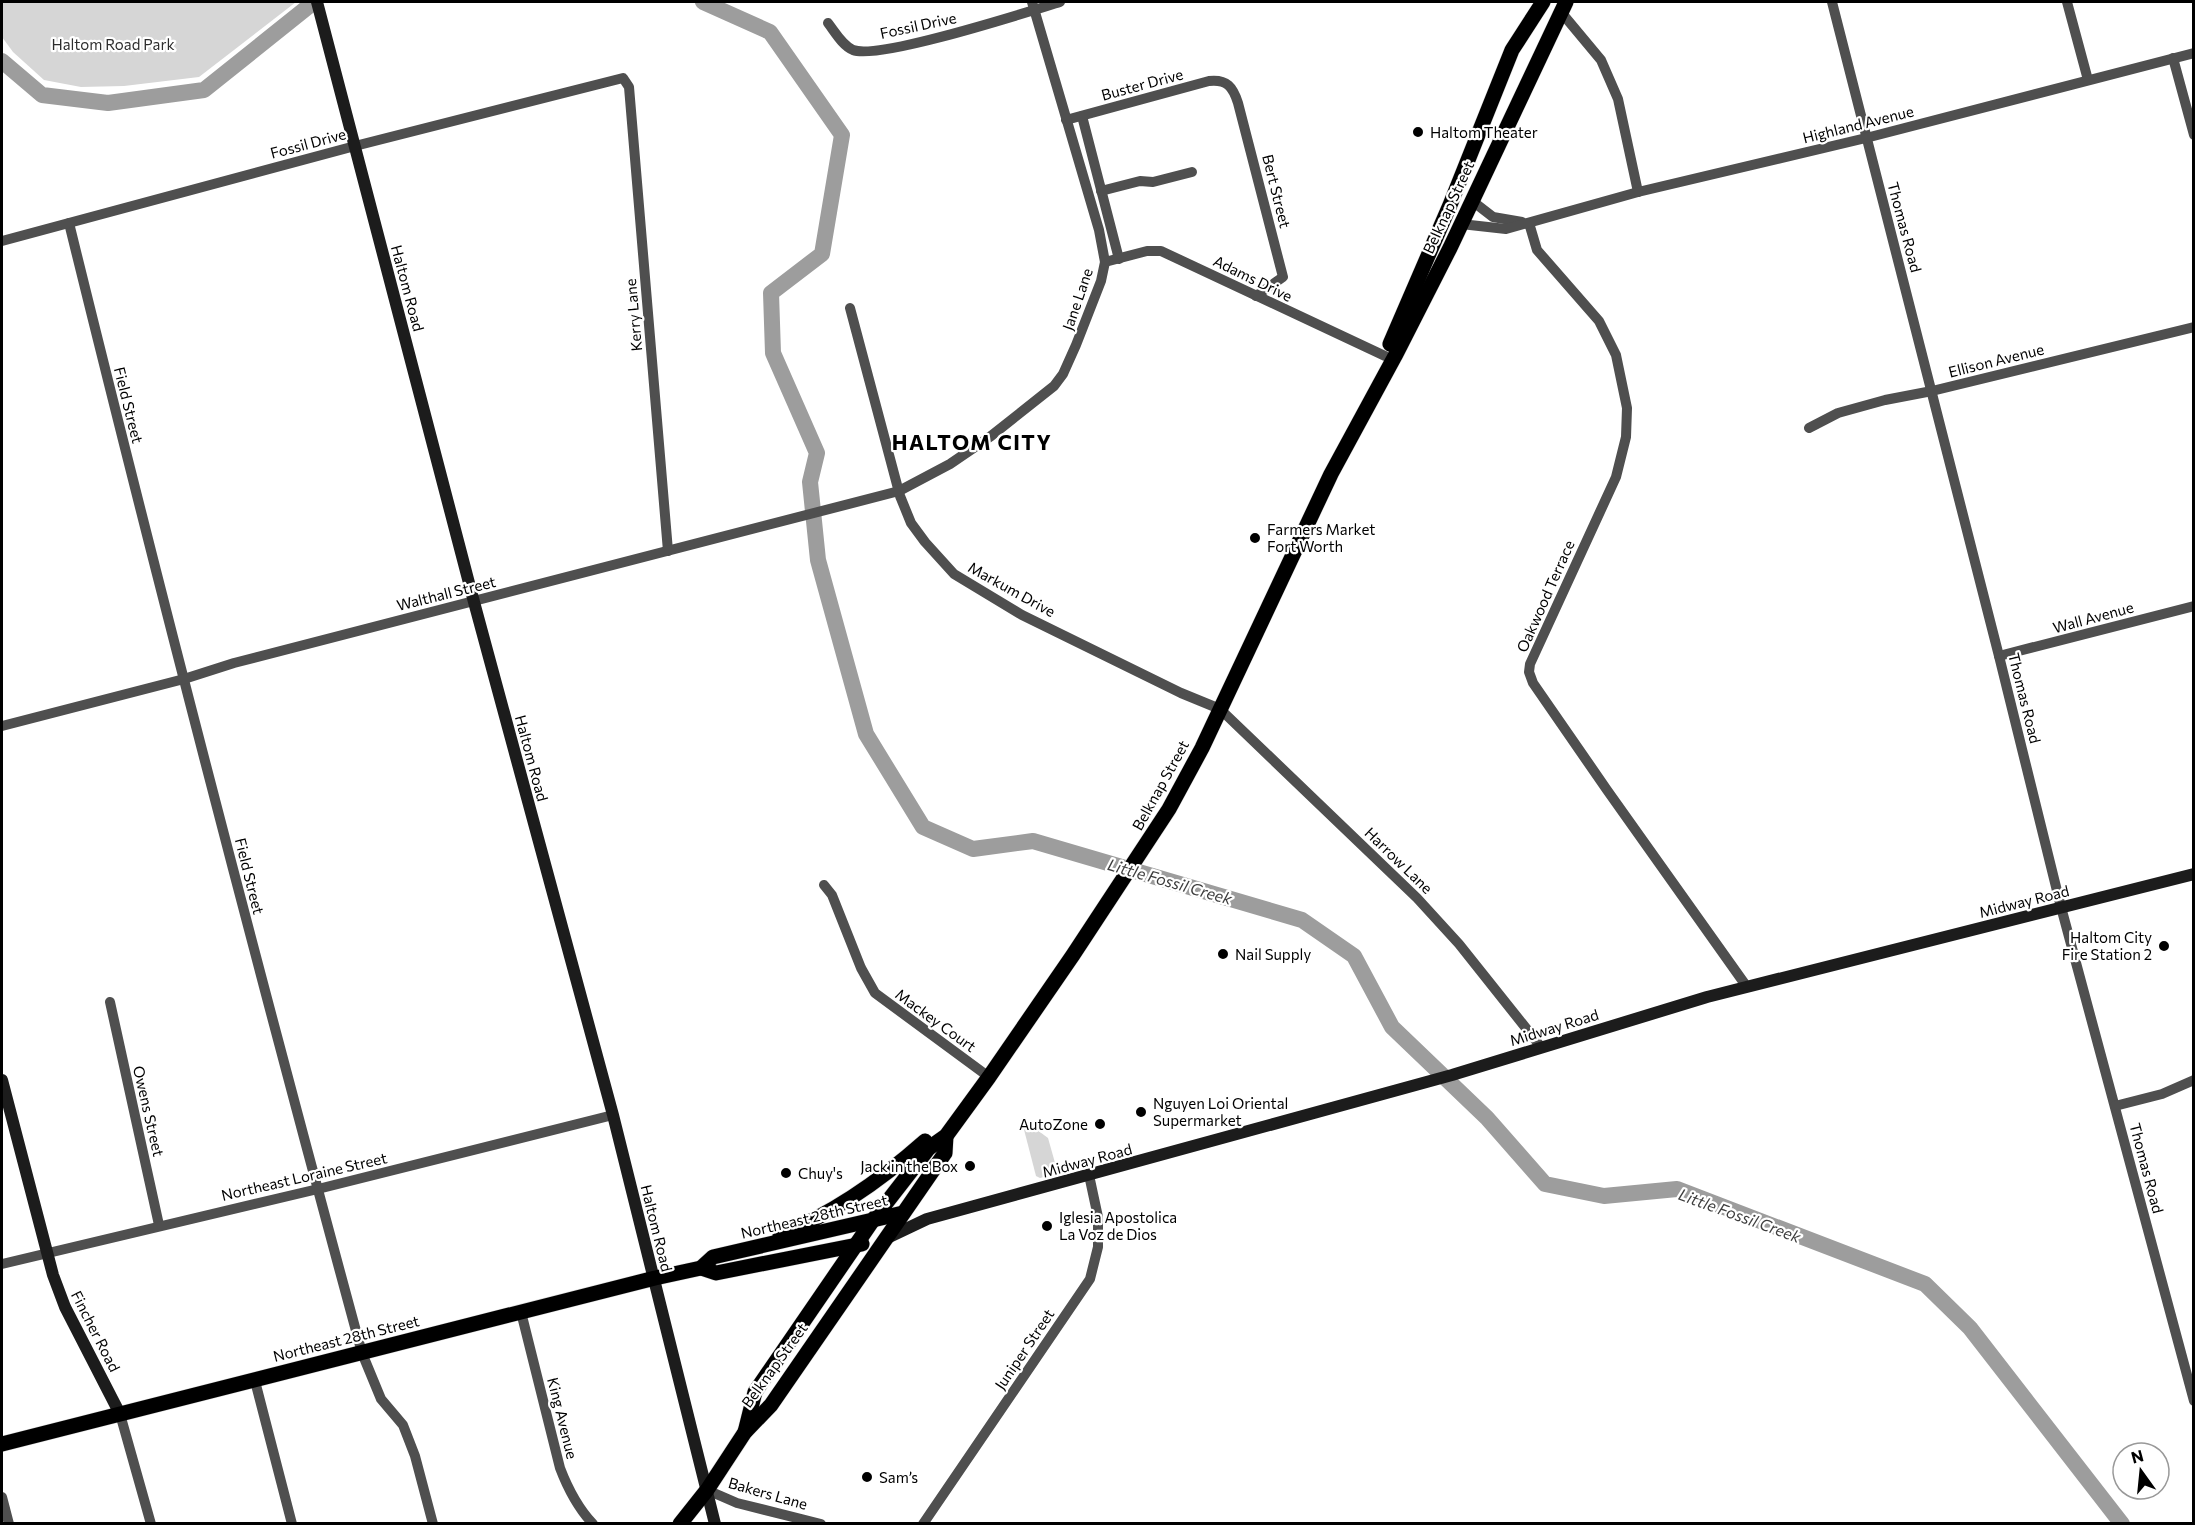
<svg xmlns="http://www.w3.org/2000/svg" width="2195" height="1525" viewBox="0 0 2195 1525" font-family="Commissioner,sans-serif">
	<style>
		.green { fill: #d6d6d6 }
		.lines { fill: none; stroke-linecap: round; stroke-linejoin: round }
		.river { stroke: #9d9d9d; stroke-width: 16 }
		.primary-casing { stroke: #dbdbdb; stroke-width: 16 }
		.street { stroke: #4f4f4f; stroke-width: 10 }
		.secondary { stroke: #1c1c1c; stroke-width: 12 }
		.primary { stroke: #000; stroke-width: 15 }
		.poi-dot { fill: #000; stroke: #fff; stroke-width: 2 }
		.labels { text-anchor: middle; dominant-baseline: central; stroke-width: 4.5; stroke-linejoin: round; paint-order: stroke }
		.street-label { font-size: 15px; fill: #000; stroke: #fff }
		.park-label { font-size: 15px; fill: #2d2d2d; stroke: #fff }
		.poi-label { font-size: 15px; fill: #000; stroke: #fff; text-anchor: start }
		.water-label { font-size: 16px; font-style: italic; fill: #3e3e3e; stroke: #fff }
		.district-label { font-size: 21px; font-weight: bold; letter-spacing: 1.5px; fill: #000; stroke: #fff }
	</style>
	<rect width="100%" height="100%" fill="#fff"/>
	<g class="green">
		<path d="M2,2H296L199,77L124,86L81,87L44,80L13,52L2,37Z"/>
		<path d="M1021,1118L1048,1138L1057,1170L1055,1174L1040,1178L1036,1176Z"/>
	</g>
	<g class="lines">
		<g class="river">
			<path d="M703,2L770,32L842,135L822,254L771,293L773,353L817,453L810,482L818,560L866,734L923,827L973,849L1033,841L1302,920L1354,956L1392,1027L1487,1118L1545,1184L1604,1196L1677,1189L1925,1284L1970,1328L2122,1524"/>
			<path d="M2,61L42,95L108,103L204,90L314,2"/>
		</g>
		<g class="primary-casing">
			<g id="primary">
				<path d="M1390,344L1450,205L1512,50L1543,2"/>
				<path d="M780,1235C835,1213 881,1180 925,1141"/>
				<path d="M701,1268L716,1273L862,1244"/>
				<path d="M745,1432L755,1392L873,1220L929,1148L946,1136L989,1077L1073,955L1169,809L1202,748L1331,474L1395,356L1450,248L1566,2"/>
				<path d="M2,1444L655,1278L701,1268L713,1257L903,1213"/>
				<path d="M680,1524L707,1490L745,1432L771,1405L945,1153L946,1136"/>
			</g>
		</g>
		<g class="street">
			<path d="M1832,2L1999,656L2061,907L2194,1401"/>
			<path d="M2067,2L2088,80"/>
			<path d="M1561,12L1601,60L1618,99L1638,192"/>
			<path d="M828,23C835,32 842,45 853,50C879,60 1027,12 1060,2"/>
			<path d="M2173,58L2194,135"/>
			<path d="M1082,116L1119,259"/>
			<path d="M1066,120L1209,81C1227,79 1233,87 1238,103L1283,277L1256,296"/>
			<path d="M1101,191L1140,181L1153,182L1192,172"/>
			<path d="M1471,200L1493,217L1522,222"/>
			<path d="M69,223C162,601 260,977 362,1353L381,1399L403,1425L415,1456L433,1524"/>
			<path d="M1529,223L1537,250L1599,321L1616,355L1627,408L1626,437L1616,477L1530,664L1529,672L1533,683L1607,790L1747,987"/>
			<path d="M1461,224L1506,229L1638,192L1866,138L2194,53"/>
			<path d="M2,241L355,146L623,78L629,87L668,551"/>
			<path d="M1105,262L1147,251H1161L1385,356"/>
			<path d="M850,308L900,496L911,523L925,542L954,574L1022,615L1181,693L1220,709L1417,898L1459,944L1541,1047"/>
			<path d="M1809,428L1838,413L1885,400L1932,391L2194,327"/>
			<path d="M1999,656L2194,606"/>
			<path d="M2,726L184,679L234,663L899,491L950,464L991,436L1054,386L1063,374L1076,345L1101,281L1105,262L1099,230L1032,2"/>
			<path d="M824,885L832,895L861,968L875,993L989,1077"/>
			<path d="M110,1002L159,1225"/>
			<path d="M2115,1106L2162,1094L2194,1080"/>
			<path d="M2,1264L318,1189L613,1115"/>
			<path d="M521,1312L560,1468C568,1489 577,1507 593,1524"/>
			<path d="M255,1381L292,1524"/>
			<path d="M120,1414L151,1524"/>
			<path d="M707,1490L737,1503L821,1524"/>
			<path d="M2,1497L9,1524"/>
			<path d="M923,1524L1090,1279L1098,1247V1217L1089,1175"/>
		</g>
		<g class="secondary">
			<path d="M317,2L474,602L613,1115L715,1524"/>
			<path d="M2,1080L53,1275L65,1307L120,1414"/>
			<path d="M887,1238L927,1219L1452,1075L1707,997L2194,874"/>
		</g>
		<use href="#primary" class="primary"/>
	</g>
	<g class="poi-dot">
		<circle cx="1418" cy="132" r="6"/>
		<circle cx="1255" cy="538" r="6"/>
		<circle cx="2164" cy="946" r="6"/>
		<circle cx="1223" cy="954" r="6"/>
		<circle cx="1141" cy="1112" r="6"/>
		<circle cx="1100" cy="1124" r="6"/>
		<circle cx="970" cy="1166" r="6"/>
		<circle cx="786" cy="1173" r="6"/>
		<circle cx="1047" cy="1226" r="6"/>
		<circle cx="867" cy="1477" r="6"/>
	</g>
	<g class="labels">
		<g class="street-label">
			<text transform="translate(918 25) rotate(-12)">Fossil Drive</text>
			<text transform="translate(1142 84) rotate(-15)">Buster Drive</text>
			<text transform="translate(1858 124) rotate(-14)">Highland Avenue</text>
			<text transform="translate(308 143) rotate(-15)">Fossil Drive</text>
			<text transform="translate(1277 191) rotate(76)">Bert Street</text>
			<text transform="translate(1448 207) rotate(-65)">Belknap Street</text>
			<text transform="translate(1905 227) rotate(75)">Thomas Road</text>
			<text transform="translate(1253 278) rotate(26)">Adams Drive</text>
			<text transform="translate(408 288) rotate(75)">Haltom Road</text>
			<text transform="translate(1077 299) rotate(-71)">Jane Lane</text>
			<text transform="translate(633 315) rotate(-95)">Kerry Lane</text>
			<text transform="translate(1996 360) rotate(-14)">Ellison Avenue</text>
			<text transform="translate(129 405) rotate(76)">Field Street</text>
			<text transform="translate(1012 589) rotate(29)">Markum Drive</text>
			<text transform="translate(446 593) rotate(-14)">Walthall Street</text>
			<text transform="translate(1545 596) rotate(-66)">Oakwood Terrace</text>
			<text transform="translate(2093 617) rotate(-15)">Wall Avenue</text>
			<text transform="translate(2025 698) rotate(76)">Thomas Road</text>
			<text transform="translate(532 758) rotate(75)">Haltom Road</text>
			<text transform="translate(1160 785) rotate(-61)">Belknap Street</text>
			<text transform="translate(1399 860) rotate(44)">Harrow Lane</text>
			<text transform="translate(250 876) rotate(76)">Field Street</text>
			<text transform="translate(2024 901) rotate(-14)">Midway Road</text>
			<text transform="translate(936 1020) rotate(36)">Mackey Court</text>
			<text transform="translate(1554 1027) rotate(-17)">Midway Road</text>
			<text transform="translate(149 1111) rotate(77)">Owens Street</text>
			<text transform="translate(1087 1160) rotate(-15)">Midway Road</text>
			<text transform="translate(2147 1168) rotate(75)">Thomas Road</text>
			<text transform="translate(304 1176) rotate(-13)">Northeast Loraine Street</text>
			<text transform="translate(814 1216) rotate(-13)">Northeast 28th Street</text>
			<text transform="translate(657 1228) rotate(76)">Haltom Road</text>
			<text transform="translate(96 1331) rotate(63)">Fincher Road</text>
			<text transform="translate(346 1338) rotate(-14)">Northeast 28th Street</text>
			<text transform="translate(1024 1349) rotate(-56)">Juniper Street</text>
			<text transform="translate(774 1365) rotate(-54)">Belknap Street</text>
			<text transform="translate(563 1418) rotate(76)">King Avenue</text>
			<text transform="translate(768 1493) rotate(16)">Bakers Lane</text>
		</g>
		<g class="park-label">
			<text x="113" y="44">Haltom Road Park</text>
		</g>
		<g class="poi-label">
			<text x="1430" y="132">Haltom Theater</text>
			<text x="1267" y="529">Farmers Market<tspan x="1267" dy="17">Fort Worth</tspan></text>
			<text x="2152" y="937" text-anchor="end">Haltom City<tspan x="2152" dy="17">Fire Station 2</tspan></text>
			<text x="1235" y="954">Nail Supply</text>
			<text x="1153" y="1103">Nguyen Loi Oriental<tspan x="1153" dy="17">Supermarket</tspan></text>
			<text x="1088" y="1124" text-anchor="end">AutoZone</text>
			<text x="958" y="1166" text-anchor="end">Jack in the Box</text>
			<text x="798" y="1173">Chuy's</text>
			<text x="1059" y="1217">Iglesia Apostolica<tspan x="1059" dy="17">La Voz de Dios</tspan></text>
			<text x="879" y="1477">Sam’s</text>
		</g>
		<g class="water-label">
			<text transform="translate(1170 881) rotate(16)">Little Fossil Creek</text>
			<text transform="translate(1740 1215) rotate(20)">Little Fossil Creek</text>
		</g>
		<g class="district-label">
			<text x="972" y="441">HALTOM CITY</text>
		</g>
	</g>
	<rect width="2195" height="1525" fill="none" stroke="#000000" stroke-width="6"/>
	<g transform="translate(2141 1471) rotate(345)"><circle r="28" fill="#ffffff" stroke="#999999" stroke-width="1.5"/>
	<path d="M0-4.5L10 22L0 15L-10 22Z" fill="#000000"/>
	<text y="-9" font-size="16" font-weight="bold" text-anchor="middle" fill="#000000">N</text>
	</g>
</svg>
